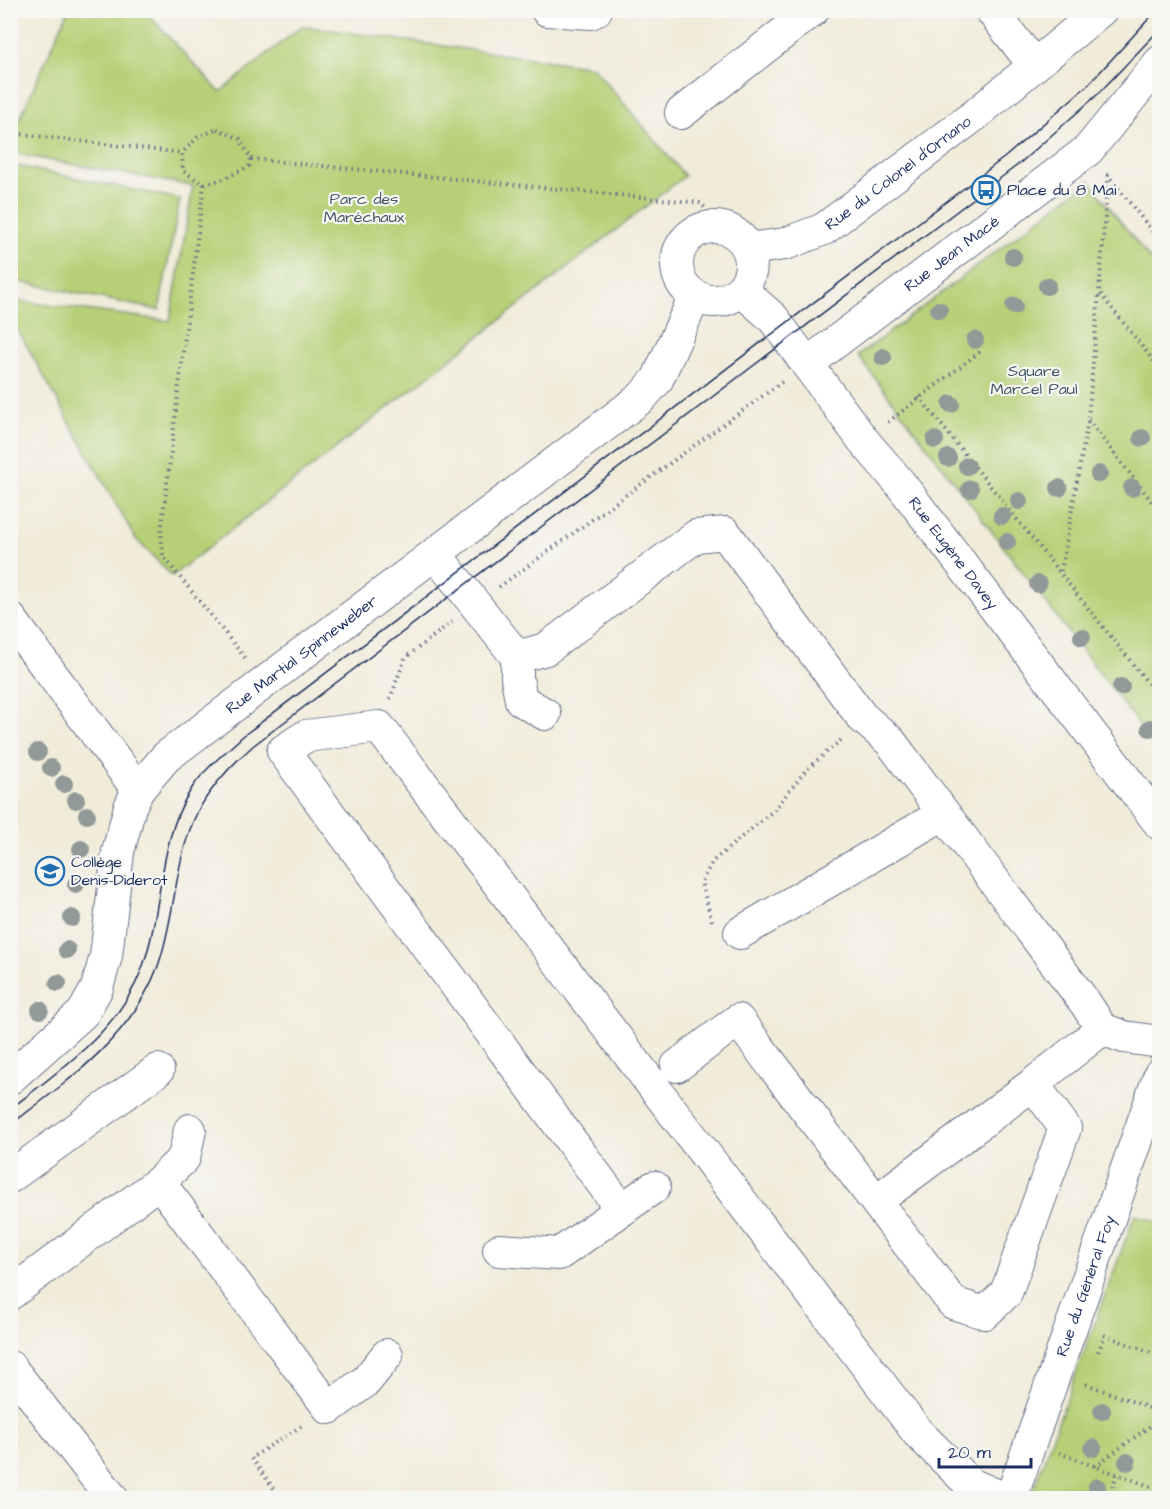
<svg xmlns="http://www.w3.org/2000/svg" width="1170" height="1509" viewBox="0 0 1170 1509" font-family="'Architects Daughter',sans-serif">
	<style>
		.green { fill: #b5d076; stroke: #68806a; stroke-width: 1.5 }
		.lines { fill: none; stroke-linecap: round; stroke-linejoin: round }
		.minor-casing { stroke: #667189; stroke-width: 34 }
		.path { stroke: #667189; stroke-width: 4; stroke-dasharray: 1.5 4.5; stroke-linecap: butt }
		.minor { stroke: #fff; stroke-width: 32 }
		.tram { stroke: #1b2f5e; stroke-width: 1.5 }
		.tree { fill: #919a99 }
		.labels { text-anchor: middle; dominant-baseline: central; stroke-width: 4.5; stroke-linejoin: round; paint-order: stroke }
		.street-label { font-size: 16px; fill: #1b2f5e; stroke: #f6f6f2 }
		.poi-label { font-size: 16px; fill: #1b2f5e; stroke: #f6f6f2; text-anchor: start }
		.park-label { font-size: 16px; fill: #425764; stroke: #f6f6f2 }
	</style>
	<rect width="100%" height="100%" fill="#f6f6f2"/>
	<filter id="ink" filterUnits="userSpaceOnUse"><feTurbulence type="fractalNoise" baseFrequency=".0167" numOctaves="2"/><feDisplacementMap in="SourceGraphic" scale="12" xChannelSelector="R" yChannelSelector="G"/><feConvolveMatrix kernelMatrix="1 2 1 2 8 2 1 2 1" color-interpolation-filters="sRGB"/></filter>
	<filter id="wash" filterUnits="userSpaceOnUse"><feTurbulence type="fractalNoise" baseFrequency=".008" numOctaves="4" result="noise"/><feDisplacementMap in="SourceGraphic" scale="24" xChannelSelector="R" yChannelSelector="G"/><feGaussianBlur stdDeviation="1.35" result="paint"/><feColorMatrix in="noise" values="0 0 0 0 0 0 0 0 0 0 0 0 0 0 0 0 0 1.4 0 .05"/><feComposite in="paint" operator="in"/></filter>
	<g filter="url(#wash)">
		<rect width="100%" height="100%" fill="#f1ebd9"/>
		<g class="green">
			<path d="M144,10L220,92L302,26L593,67L685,176L172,576L135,538L10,316L11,300L170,321L193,186L11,153V138L68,11Z"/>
			<path d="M11,165L180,199L159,310L11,280Z"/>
			<path d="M1089,181L1159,271V751L858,356Z"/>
			<path d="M1135,1214L1159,1223V1498H1030Z"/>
		</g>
	</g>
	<g filter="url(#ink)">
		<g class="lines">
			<g class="minor-casing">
				<g id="minor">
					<path d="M547,10L591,13L596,10"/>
					<path d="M991,10L1034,65"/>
					<path d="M681,113L813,10"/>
					<circle cx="714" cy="264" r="37"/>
					<path id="s1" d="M748,249L785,244L824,229L975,115L1101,10"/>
					<path id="s2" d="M741,290L773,318L863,440L899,482L1160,824"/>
					<path id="s3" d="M807,364L1088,150L1160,62"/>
					<path d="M436,555L517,657"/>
					<path d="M10,618L138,790"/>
					<path d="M545,714L521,700L517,678V657L546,649L696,536L725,533L862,717L890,741L1086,1004L1102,1029L1124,1037L1160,1042"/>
					<path d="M740,933L943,814"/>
					<path d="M677,1066L738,1020L953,1303L985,1313L1006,1293L1065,1128L1033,1084L1102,1029"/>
					<path id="s4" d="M10,1078L83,1013L97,988L106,956L118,852L130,807L138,790L166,757L641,398L657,380L695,296"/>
					<path d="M10,1177L158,1070"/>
					<path d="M159,1182L329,1408L366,1381L387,1355"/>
					<path d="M876,1201L1033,1084"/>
					<path d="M622,1210L283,751L306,736L379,727L918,1433L970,1484L1003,1498"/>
					<path d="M499,1250L559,1254L654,1187"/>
					<path d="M10,1294L159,1182L184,1158L190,1130"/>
					<path d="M10,1367L112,1498"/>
					<path id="s5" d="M1011,1498L1160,1074"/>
				</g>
			</g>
			<g class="path">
				<path d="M217,129L240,139L251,159L249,166L224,179L204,184L183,171L182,153L198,137Z"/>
				<path d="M10,133L182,153"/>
				<path d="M251,159L701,203L720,227"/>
				<path d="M1107,174L1160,241"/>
				<path d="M1108,175L1099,292L1160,369"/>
				<path d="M204,184L161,532L163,556L246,659"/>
				<path d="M919,397L1160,698"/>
				<path d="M1088,420L1160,512"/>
				<path d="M888,422L981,351"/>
				<path d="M1061,571L1088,420L1099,292"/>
				<path d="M499,587L782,382"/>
				<path d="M390,699L405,658L452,622"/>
				<path d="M712,921L701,882L713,861L774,810L806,770L841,740"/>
				<path d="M1104,1335L1160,1356"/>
				<path d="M1098,1352L1105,1336"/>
				<path d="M1086,1384L1160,1412"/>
				<path d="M1059,1453L1160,1490"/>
				<path d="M1095,1466L1160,1419"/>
				<path d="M281,1498L251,1458L303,1425"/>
				<path d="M1108,1498L1117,1475"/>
			</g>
			<use href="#minor" class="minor"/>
			<g class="tram">
				<path d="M10,1109C59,1071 118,1031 141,971C164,912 156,842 192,788C205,768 226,752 243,736L1005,157L1088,85L1157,10"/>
				<path d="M10,1125C68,1081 132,1037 158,966C176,916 174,858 198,811C212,785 232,764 254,745L1019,164L1097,95L1160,29"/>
			</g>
		</g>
		<g class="tree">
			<circle cx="1013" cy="257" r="9"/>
			<circle cx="1047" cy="286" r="9"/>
			<circle cx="1014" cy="306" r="9"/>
			<circle cx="939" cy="310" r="9"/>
			<circle cx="975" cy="340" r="9"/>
			<circle cx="883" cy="357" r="9"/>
			<circle cx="951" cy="404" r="9"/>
			<circle cx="1142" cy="438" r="9"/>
			<circle cx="935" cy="440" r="9"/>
			<circle cx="948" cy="458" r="9"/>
			<circle cx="967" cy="466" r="9"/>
			<circle cx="1099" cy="474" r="9"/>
			<circle cx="1059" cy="488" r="9"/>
			<circle cx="1132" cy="488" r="9"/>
			<circle cx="970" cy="489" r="9"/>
			<circle cx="1019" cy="501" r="9"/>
			<circle cx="1002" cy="516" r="9"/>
			<circle cx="1007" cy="542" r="9"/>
			<circle cx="1038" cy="584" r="9"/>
			<circle cx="1082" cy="637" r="9"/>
			<circle cx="1121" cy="687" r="9"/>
			<circle cx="1150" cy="728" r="9"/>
			<circle cx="38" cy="752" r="9"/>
			<circle cx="51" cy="768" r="9"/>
			<circle cx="64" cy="784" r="9"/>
			<circle cx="76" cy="800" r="9"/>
			<circle cx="87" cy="815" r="9"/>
			<circle cx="81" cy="849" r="9"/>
			<circle cx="76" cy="884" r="9"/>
			<circle cx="72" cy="918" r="9"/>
			<circle cx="67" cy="950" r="9"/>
			<circle cx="58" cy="983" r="9"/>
			<circle cx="40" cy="1010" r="9"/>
			<circle cx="1102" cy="1411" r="9"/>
			<circle cx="1093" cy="1448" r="9"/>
			<circle cx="1127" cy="1462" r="9"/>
			<circle cx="1097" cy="1487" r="9"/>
		</g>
	</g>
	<defs>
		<g id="bus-ring" transform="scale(1.5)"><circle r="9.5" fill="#f6f6f2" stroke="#1f6fb2" stroke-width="1.5"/><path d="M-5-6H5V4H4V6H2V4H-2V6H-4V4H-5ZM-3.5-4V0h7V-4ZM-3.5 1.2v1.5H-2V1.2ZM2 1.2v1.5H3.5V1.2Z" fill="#1f6fb2"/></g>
		<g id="school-ring" transform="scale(1.5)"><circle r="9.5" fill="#f6f6f2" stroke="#1f6fb2" stroke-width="1.5"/><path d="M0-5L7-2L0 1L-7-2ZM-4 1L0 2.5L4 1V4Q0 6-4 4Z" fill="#1f6fb2"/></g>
	</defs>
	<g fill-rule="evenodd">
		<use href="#bus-ring" x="986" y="190"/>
		<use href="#school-ring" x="50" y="871"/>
	</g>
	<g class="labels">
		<g class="street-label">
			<text stroke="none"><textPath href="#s1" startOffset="172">Rue du Colonel d'Ornano</textPath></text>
			<text stroke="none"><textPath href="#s3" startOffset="182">Rue Jean Macé</textPath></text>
			<text stroke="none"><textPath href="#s2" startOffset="339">Rue Eugène Davey</textPath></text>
			<text stroke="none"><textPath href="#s4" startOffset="543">Rue Martial Spinneweber</textPath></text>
			<text stroke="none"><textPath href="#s5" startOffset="225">Rue du Général Foy</textPath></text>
		</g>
		<g class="poi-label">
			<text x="1007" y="190">Place du 8 Mai</text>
			<text x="71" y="862">Collège<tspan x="71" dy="18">Denis-Diderot</tspan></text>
		</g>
		<g class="park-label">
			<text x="364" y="199">Parc des<tspan x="364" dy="18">Maréchaux</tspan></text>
			<text x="1034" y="371">Square<tspan x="1034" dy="18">Marcel Paul</tspan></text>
		</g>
	</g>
	<rect width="1170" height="1509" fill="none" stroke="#f6f6f2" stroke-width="36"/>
	<path d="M939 1458v9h92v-9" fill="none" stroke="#1b2f5e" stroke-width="3"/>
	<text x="948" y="1458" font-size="18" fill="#1b2f5e" stroke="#f6f6f2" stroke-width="4.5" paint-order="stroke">20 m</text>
</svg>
